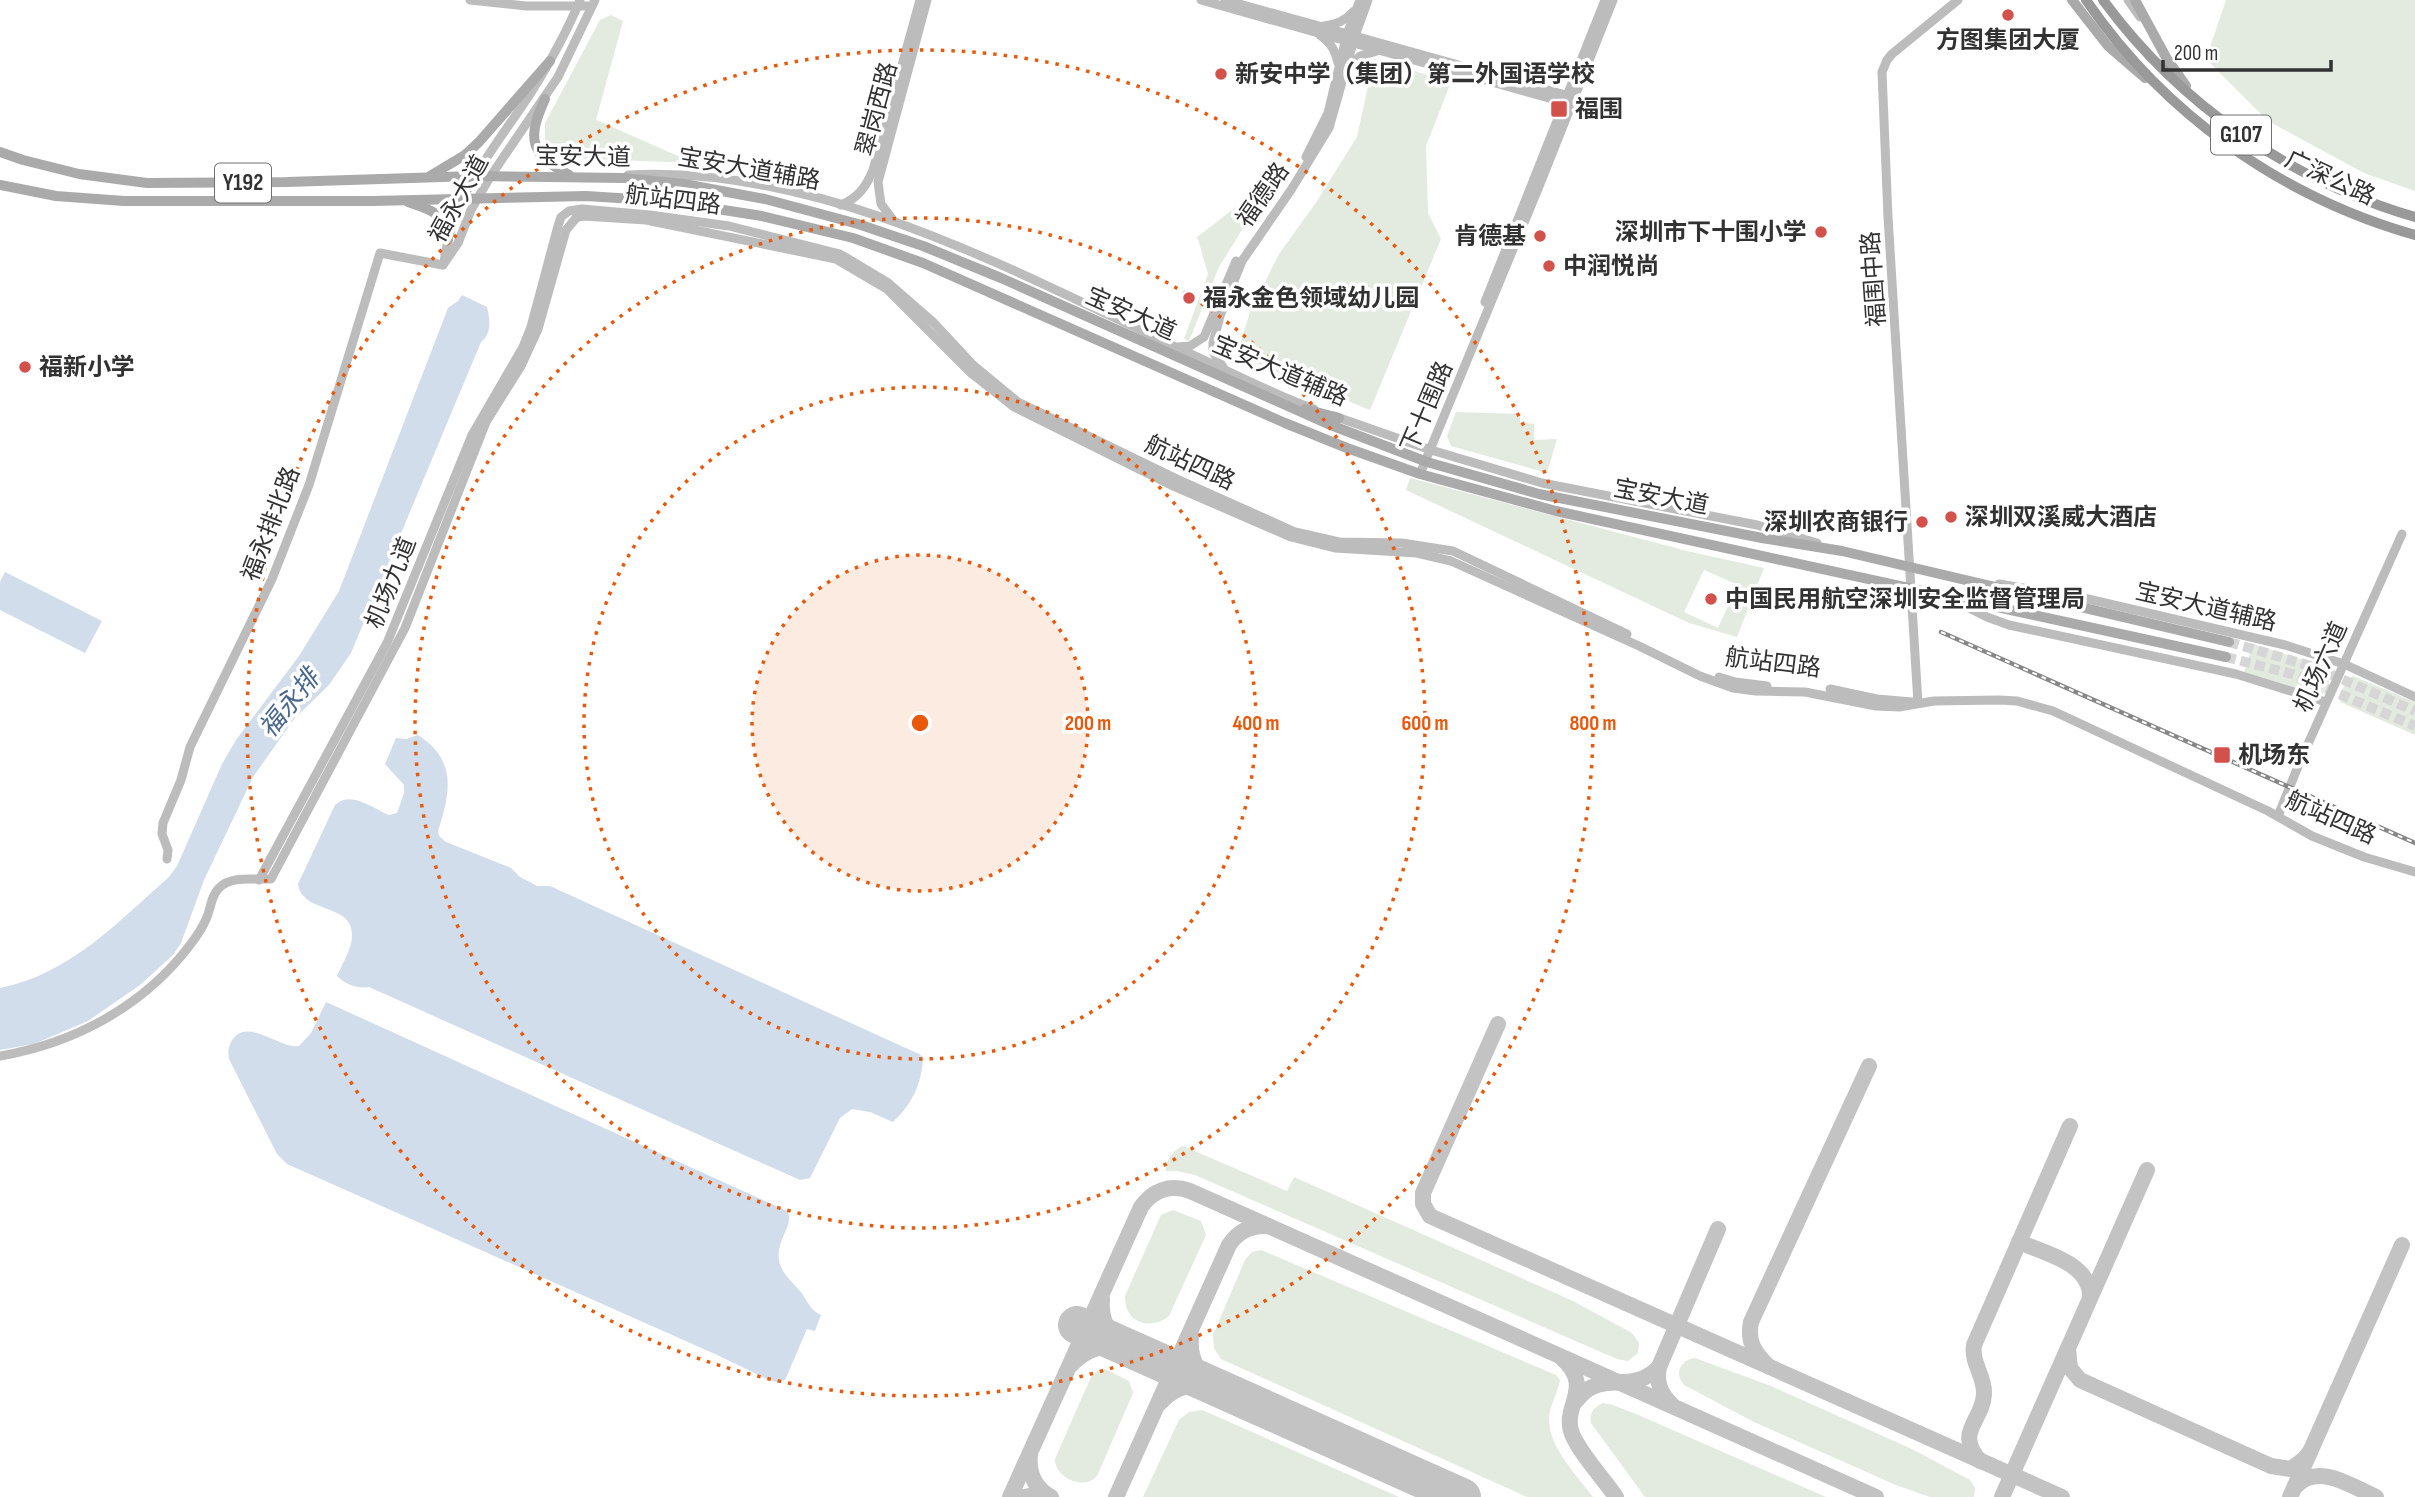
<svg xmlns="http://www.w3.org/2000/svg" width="2415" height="1497" viewBox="0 0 2415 1497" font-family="'Sofia Sans Condensed','Noto Sans SC',sans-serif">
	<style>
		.green { fill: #e3eadf; fill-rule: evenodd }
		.water { fill: #d1ddea }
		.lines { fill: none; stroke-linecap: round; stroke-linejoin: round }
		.taxiway { stroke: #c3c3c3; stroke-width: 16 }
		.runway { stroke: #c3c3c3; stroke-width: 38 }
		.primary-tunnel { stroke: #d6d6d6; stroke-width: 10; stroke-dasharray: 10 5; stroke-linecap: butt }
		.secondary { stroke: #bcbcbc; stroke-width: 9 }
		.primary { stroke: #aaa; stroke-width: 10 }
		.highway { stroke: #999; stroke-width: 10 }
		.rail-casing { stroke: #878787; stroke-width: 4.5 }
		.rail { stroke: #fff; stroke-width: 2; stroke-dasharray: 5; stroke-linecap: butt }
		.ring { fill: none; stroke: #e8590c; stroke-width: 3.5; stroke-dasharray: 3.5 7 }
		.poi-dot { fill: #d2514b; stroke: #fff; stroke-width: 2.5 }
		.labels { text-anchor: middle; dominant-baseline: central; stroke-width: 7; stroke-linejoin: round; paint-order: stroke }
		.shield { fill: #fff; stroke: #707070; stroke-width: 2 }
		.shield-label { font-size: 23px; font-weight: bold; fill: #323232 }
		.poi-label { font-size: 24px; font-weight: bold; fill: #323232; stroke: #fff; text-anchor: start }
		.street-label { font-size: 24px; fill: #323232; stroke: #fff }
		.water-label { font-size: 26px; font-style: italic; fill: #48698b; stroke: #fff }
		.centre { fill: #e8590c; stroke: #fff; stroke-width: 3.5 }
		.ring-label { font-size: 21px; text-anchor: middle; font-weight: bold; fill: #e8590c; stroke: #fff; stroke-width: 7; stroke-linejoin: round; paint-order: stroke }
	</style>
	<rect width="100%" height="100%" fill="#fff"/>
	<g class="green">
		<path d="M2226,0H2415V191L2364,173L2268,121L2206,59Z"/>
		<path d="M611,15L623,21L596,120L694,163L567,158L556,155L545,141V123L600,20Z"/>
		<path d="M1374,59L1451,82L1426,146L1428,213L1441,239L1370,410L1237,355L1250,312L1279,254L1315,204L1357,137Z"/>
		<path d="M1249,197L1253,212L1219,267L1189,341L1184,339L1208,274L1198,239L1196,238Z"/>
		<path d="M1456,412L1520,414V422L1534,424V440L1557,439L1547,473L1451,446L1447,436Z"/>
		<path d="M1410,478L1687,551L1764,568L1737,637L1689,623L1406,490ZM1704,570L1738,585L1718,628L1684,612Z"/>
		<path d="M2253,644L2332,669L2333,673L2323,694L2319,695L2244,672Z"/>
		<path d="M2353,676L2415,702V735L2340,702C2338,695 2346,680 2353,676Z"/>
		<path d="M1183,1146L1287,1191L1294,1177L1573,1301L1632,1333L1639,1343L1638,1353L1628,1361L1617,1359L1195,1175L1177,1171H1166C1165,1161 1174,1149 1183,1146Z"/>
		<path d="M1173,1210L1201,1221L1206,1235L1169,1316C1151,1331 1124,1323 1125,1296L1161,1215Z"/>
		<path d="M1261,1250L1556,1375L1560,1380C1558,1392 1551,1403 1549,1416C1547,1446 1577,1475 1593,1497H1527L1221,1359L1214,1348L1213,1335L1245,1260L1252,1252Z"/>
		<path d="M1695,1358L1771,1386L1912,1449L1970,1480L1975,1488L1974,1497H1930L1896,1485L1754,1422L1684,1385C1674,1373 1680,1360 1695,1358Z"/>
		<path d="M1105,1369L1129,1381L1133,1393L1097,1476C1084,1491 1055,1478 1055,1459L1091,1377L1097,1371Z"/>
		<path d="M1603,1403L1613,1405L1636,1414L1826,1497H1645L1591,1423C1589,1413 1594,1407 1603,1403Z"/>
		<path d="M1202,1410L1209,1413L1399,1497H1143L1179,1420L1189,1412Z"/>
	</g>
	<g class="water">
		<path d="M462,295L487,307C490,320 492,333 481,342L351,653L329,685L294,719L253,777L204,880L181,943L173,955L140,985L88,1021L34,1044L0,1050V988C70,974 118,922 169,877L177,866L222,764L236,740L299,656L339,591L448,308L458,301Z"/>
		<path d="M5,572L102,621L85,653L0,610V582Z"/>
		<path d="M418,735C458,761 450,793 438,831L439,836L446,842L511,868L520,877L537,886H550L919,1054L923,1057C922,1084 912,1104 893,1122L870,1112L852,1109L840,1118L810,1178L800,1180L369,987C357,989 347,985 337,976C342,964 353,947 352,934C352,903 302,914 298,884L335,805C351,790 372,808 389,815L397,813L404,793V785L385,764L396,738L406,739Z"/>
		<path d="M326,1002L787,1211C797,1226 769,1244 782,1269C786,1277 794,1284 800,1291C808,1301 809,1309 821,1315L815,1331L807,1329L785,1380L777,1382L769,1380L715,1354L287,1164L277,1154L229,1059C228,1052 228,1049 231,1042C246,1015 278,1049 299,1046L311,1033Z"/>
	</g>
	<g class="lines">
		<g class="taxiway">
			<path d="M1498,1024L1423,1193V1204L1430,1216L2062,1497"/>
			<path d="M2019,1242C2044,1253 2091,1263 2090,1297"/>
			<path d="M1102,1299C1100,1320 1109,1336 1127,1347"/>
			<path d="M1191,1336C1189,1357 1197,1374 1214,1386"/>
			<path d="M2068,1349L2070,1368L2080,1380L2271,1466L2291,1469L2303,1460L2310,1452"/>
			<path d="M1562,1358C1595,1388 1561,1406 1572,1434C1581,1455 1603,1478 1616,1497"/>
			<path d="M1766,1364C1754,1351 1747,1341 1751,1322L1869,1066"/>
			<path d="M1071,1365C1088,1347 1109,1342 1132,1350"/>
			<path d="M1576,1401C1601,1367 1630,1397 1659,1367"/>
			<path d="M1160,1403C1176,1385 1197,1381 1219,1389"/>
			<path d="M1671,1404C1660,1393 1656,1382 1659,1367L1718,1229"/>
			<path d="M1030,1455C1028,1474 1035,1488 1051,1497"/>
			<path d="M1980,1461C1954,1432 1983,1421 1984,1394C1985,1376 1971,1363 1974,1345L2070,1126"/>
			<path d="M2296,1486C2318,1462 2353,1487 2376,1497"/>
			<path d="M1010,1497L1141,1207C1153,1190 1170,1184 1190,1191L1876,1497"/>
			<path d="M1024,1497L1034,1495L1048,1496"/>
			<path d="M1116,1497L1229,1245C1238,1231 1251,1225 1268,1226"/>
			<path d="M2002,1497L2147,1170"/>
			<path d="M2290,1497L2402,1245"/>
		</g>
		<path class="runway" d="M1077,1325L1462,1497"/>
		<g class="primary-tunnel">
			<path d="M2229,642L2314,667L2415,711"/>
			<path d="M2226,657L2292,674L2415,726"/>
		</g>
		<g class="secondary">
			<path d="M470,0L526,6H592"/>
			<path d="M1201,0L1570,104"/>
			<path d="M1225,0L1573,97"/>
			<path d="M2128,0L2140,17"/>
			<path d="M1324,26C1337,24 1345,21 1354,11"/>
			<path d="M1320,35C1331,43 1335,50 1338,63"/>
			<path d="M1348,68L1360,56L1377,51"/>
			<path d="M1306,157L1328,113L1347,34L1360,0"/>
			<path d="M628,175C823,164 1021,275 1193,355C1233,373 1272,394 1314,409"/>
			<path d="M841,205C858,198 866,187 873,170L920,0"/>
			<path d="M893,220L881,204L878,182L927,0"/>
			<path d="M444,263C451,195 496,147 532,91C550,62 567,32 580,0"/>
			<path d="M443,265L458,243L471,210L490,177L558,77L595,0"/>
			<path d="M1485,302L1605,0"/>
			<path d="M1178,347L1190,346L1204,337L1236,261"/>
			<path d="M1223,367L1213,352V343L1220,316L1242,261L1291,190L1329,128L1355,36L1368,0"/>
			<path d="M1334,416L1431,450L1542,483L1757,525L1817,543"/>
			<path d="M1420,474L1540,184L1613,0"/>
			<path d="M1999,584L2088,599L2285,645L2344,664L2415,697"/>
			<path d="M1953,600L1987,617L2009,625L2236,674L2326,702"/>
			<path d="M1719,677L1735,682L1767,686"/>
			<path d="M1830,689L1877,699L1912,702"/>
			<path d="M1918,703L1888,217L1882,72L1887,60L1892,54L1958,0"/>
			<path d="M2278,816L2299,764L2402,534"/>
			<path d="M167,859L168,850L162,834L163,823L181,780L190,747L272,579L309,485L380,253L443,265"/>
			<path d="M259,880L387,643L472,435L523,347L531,327L558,226L561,217L569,211L582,209L650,215L729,226L840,254L887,282L934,323L973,365L1018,402L1177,479L1295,532L1339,542L1402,543L1453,551L1627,634"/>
			<path d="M0,1056C75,1043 144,1006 190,945C197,936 203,927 207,917C211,907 211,896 219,888C231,875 255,880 271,879L405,628L486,422L521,366L538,329L566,230L576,218L583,216L646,220L836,259L887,289L971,373L1014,407L1171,485L1291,537L1335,548L1417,553L1451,561L1639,646L1700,676L1733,688L1756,691L1805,692L1876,706L1899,707L1934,701L1999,700L2017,701L2053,711L2268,811L2312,836L2364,857L2415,872"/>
		</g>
		<g class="primary">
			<path d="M2072,0L2108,46L2145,78"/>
			<path d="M2135,0L2167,59L2186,86"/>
			<path d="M545,99C527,139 529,153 569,175"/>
			<path d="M0,152L23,160L79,174L147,183L287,182L474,176L624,178L684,184L765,199L858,224L923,246L1001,278L1328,424L1427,462L1539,494L1762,538L1842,551L2229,642"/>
			<path d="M430,176L465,155L479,142L550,61"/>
			<path d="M0,185L56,196L124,201H373L586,196L666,201L762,216L853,238L923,263L1285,423L1347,448L1420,474L1556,511L2226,657"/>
			<path d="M408,202C429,209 449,214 448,240"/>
			<path d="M1305,409L1339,418"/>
		</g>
		<g class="highway">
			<path d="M2086,0C2164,114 2281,197 2415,235"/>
			<path d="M2103,0C2181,106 2290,180 2415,217"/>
		</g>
		<g class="rail-casing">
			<path id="rail" d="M1941,632L2415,843"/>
		</g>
		<use href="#rail" class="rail"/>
	</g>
	<circle cx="920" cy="723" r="168" fill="#e8590c" fill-opacity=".12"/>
	<g class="ring">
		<circle cx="920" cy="723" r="168"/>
		<circle cx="920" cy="723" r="336"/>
		<circle cx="920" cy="723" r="505"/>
		<circle cx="920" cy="723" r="673"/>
	</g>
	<g class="poi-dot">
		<circle cx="2008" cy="15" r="7"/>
		<circle cx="1221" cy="74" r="7"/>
		<rect x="1550" y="100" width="18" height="18" rx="3.5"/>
		<circle cx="1821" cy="232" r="7"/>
		<circle cx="1540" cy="236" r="7"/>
		<circle cx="1549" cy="266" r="7"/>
		<circle cx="1189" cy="298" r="7"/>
		<circle cx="25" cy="367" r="7"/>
		<circle cx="1951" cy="517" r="7"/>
		<circle cx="1922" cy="522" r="7"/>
		<circle cx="1711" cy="599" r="7"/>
		<rect x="2213" y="746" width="18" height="18" rx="3.5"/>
	</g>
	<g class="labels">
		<g class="shield">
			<rect x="2211" y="115.5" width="60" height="39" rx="5"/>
			<rect x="215" y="163.5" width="56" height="39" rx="5"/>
		</g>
		<g class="shield-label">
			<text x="2241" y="135">G107</text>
			<text x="243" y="183">Y192</text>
		</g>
		<g class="poi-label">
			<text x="2008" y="40" text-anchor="middle">方图集团大厦</text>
			<text x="1235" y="74">新安中学（集团）第二外国语学校</text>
			<text x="1575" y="109">福围</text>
			<text x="1807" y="232" text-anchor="end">深圳市下十围小学</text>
			<text x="1526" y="236" text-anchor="end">肯德基</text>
			<text x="1563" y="266">中润悦尚</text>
			<text x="1203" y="298">福永金色领域幼儿园</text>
			<text x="39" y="367">福新小学</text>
			<text x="1965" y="517">深圳双溪威大酒店</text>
			<text x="1908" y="522" text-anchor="end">深圳农商银行</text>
			<text x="1725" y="599">中国民用航空深圳安全监督管理局</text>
			<text x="2238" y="755">机场东</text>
		</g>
		<g class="street-label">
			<text transform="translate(877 109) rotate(-75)">翠岗西路</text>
			<text transform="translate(583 157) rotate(1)">宝安大道</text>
			<text transform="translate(749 169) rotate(10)">宝安大道辅路</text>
			<text transform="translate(2330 178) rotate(25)">广深公路</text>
			<text transform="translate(1263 195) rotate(-55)">福德路</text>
			<text transform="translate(459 199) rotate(-61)">福永大道</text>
			<text transform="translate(673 200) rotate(7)">航站四路</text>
			<text transform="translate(1874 279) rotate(-94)">福围中路</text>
			<text transform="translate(1131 314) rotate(24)">宝安大道</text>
			<text transform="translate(1280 371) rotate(23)">宝安大道辅路</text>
			<text transform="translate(1427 407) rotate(-67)">下十围路</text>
			<text transform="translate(1190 463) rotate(25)">航站四路</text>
			<text transform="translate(1661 497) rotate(11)">宝安大道</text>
			<text transform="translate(271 524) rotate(-69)">福永排北路</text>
			<text transform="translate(391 583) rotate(-68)">机场九道</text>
			<text transform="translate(2206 607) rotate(13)">宝安大道辅路</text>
			<text transform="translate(1773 663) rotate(7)">航站四路</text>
			<text transform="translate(2321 667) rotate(-66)">机场六道</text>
			<text transform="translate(2331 818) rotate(24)">航站四路</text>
		</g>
		<g class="water-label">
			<text transform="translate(290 704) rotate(-51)">福永排</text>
		</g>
	</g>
	<circle cx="920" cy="723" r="10" class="centre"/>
	<g class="ring-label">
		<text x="1088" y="730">200 m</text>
		<text x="1256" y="730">400 m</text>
		<text x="1425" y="730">600 m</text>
		<text x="1593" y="730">800 m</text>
	</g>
	<path d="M2163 60v10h168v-10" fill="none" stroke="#323232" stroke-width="3.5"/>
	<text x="2174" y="60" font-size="21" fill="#323232" stroke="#ffffff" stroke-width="5" paint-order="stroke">200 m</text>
</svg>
